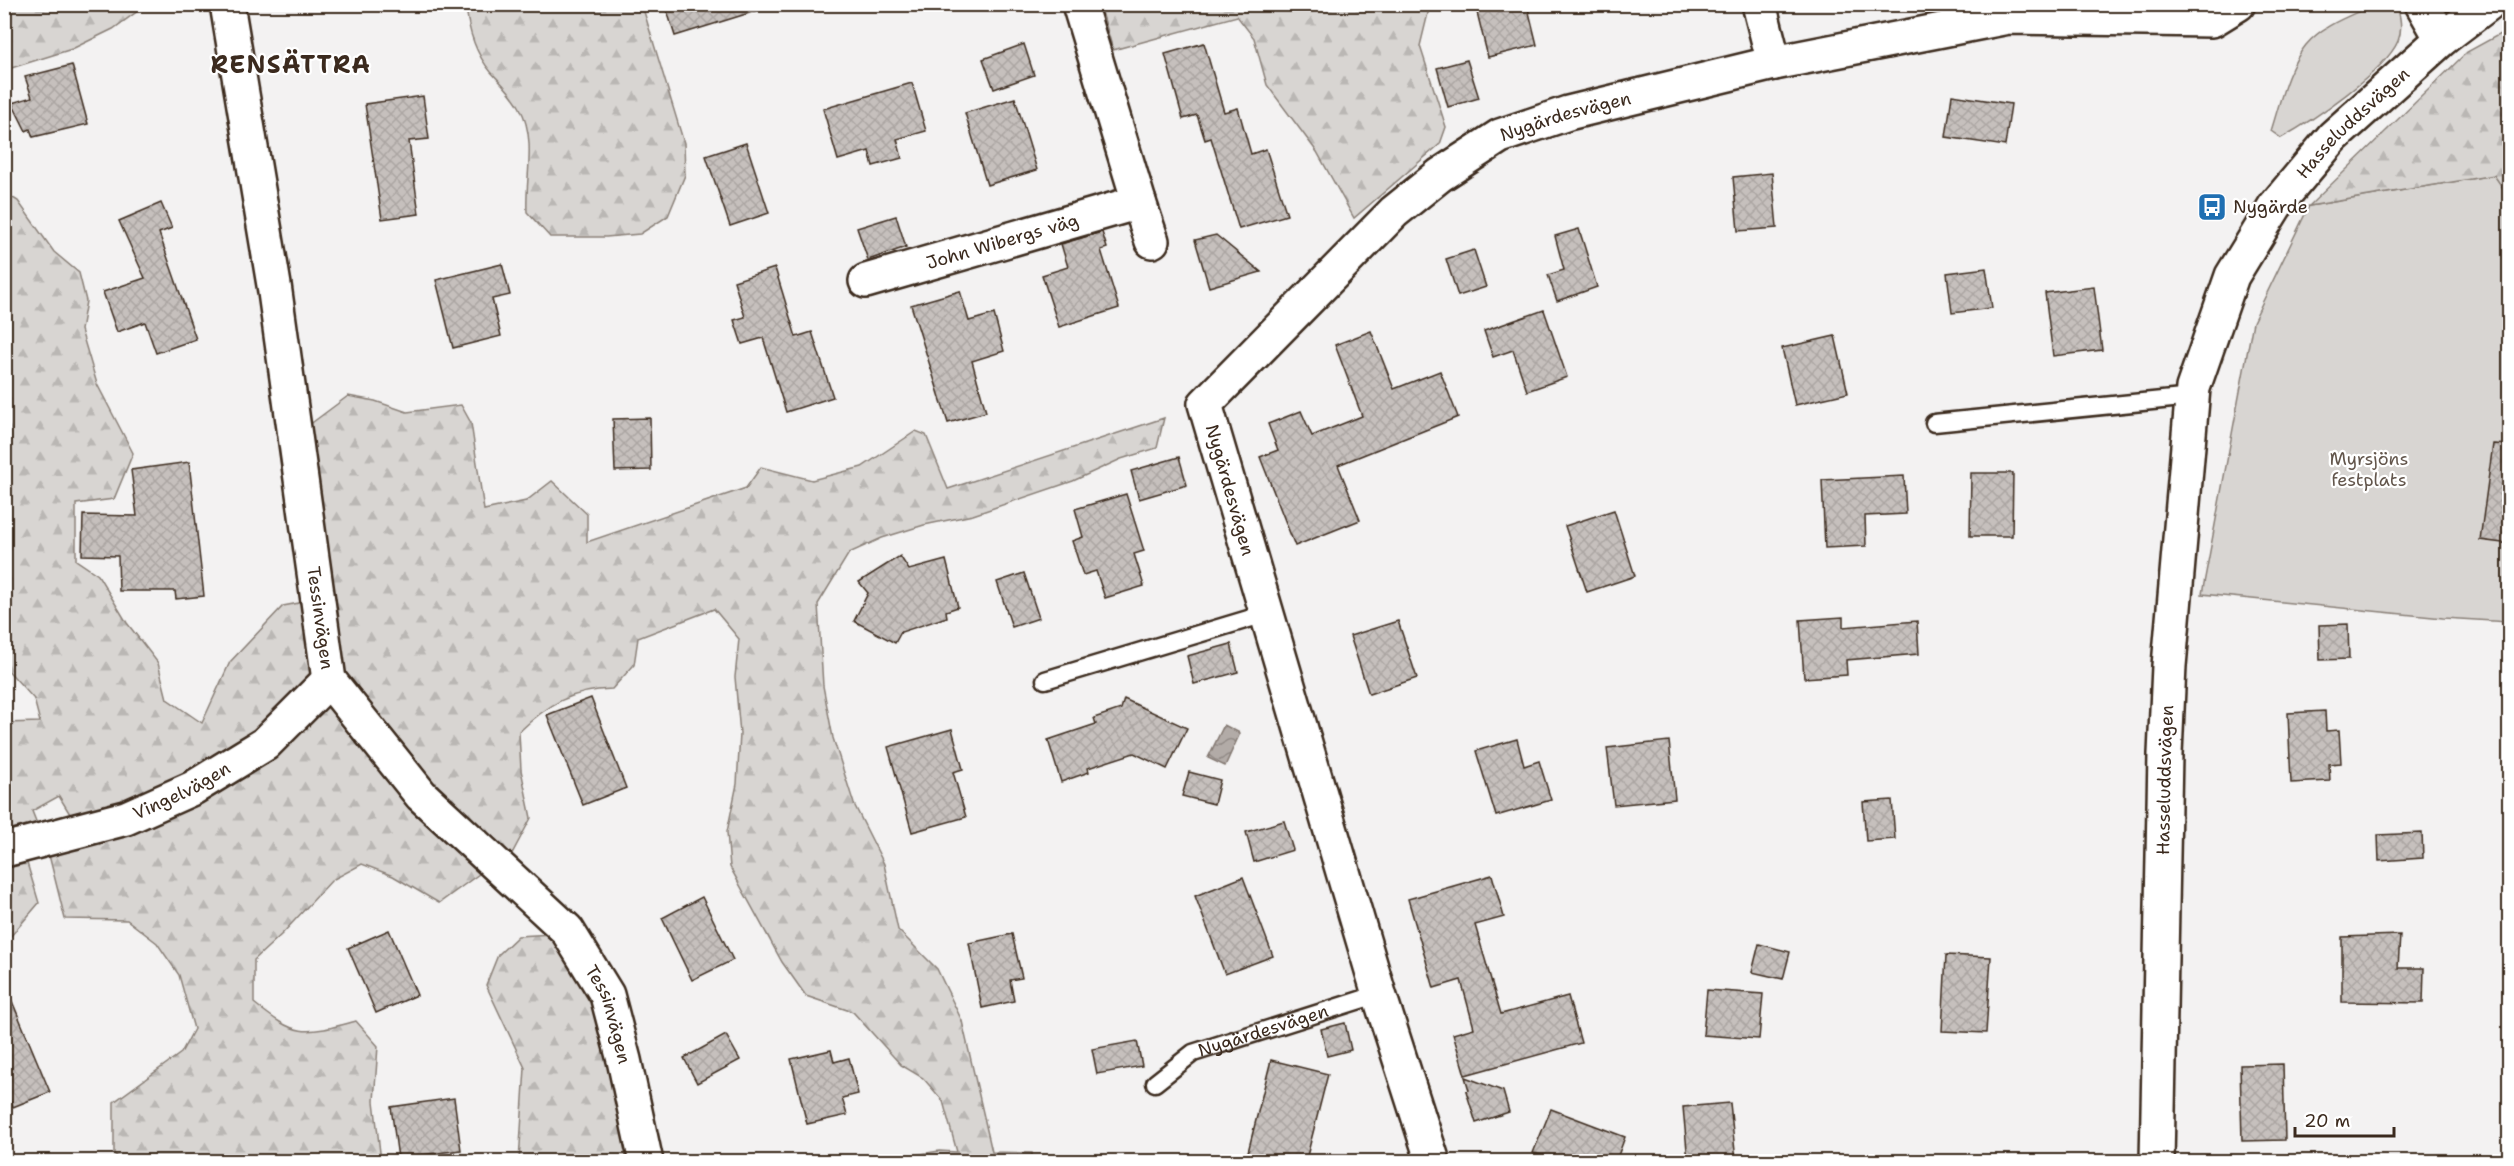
<svg xmlns="http://www.w3.org/2000/svg" width="2514" height="1166" viewBox="0 0 2514 1166" font-family="'Shantell Sans',sans-serif">
	<style>
		.green { fill: #d8d5d2; stroke: #8a8078; stroke-width: 1.5 }
		.forest { fill: url(#forest-firs); stroke: #8a8078; stroke-width: 1.5 }
		.water { fill: url(#water-waves); stroke: #827770; stroke-width: 1.5 }
		.building { fill: url(#building-cross-hatch); stroke: #3b2a1e; stroke-width: 1.5 }
		.lines { fill: none; stroke-linecap: round; stroke-linejoin: round }
		.lane-casing { stroke: #3b2a1e; stroke-width: 21 }
		.street-casing { stroke: #3b2a1e; stroke-width: 38 }
		.secondary-casing { stroke: #3b2a1e; stroke-width: 38 }
		.lane { stroke: #fff; stroke-width: 16 }
		.street { stroke: #fff; stroke-width: 33 }
		.secondary { stroke: #fff; stroke-width: 33 }
		.labels { text-anchor: middle; dominant-baseline: central; stroke-width: 4.5; stroke-linejoin: round; paint-order: stroke }
		.street-label { font-size: 18px; fill: #3b2a1e; stroke: #fff }
		.poi-label { font-size: 18px; fill: #3b2a1e; stroke: #fff; text-anchor: start }
		.park-label { font-size: 18px; fill: #62554b; stroke: #fff }
		.district-label { font-size: 24px; font-weight: bold; letter-spacing: 1.5px; fill: #3b2a1e; stroke: #fff }
	</style>
	<defs>
		<pattern id="forest-firs" width="22" height="20" patternUnits="userSpaceOnUse" patternTransform="scale(1.5)"><rect width="22" height="20" fill="#d8d5d2"/><path d="M5 1l3.5 6h-7zM16 11l3.5 6h-7z" fill="#bab7b4"/></pattern>
		<pattern id="water-waves" width="16" height="10" patternUnits="userSpaceOnUse" patternTransform="scale(1.5)"><rect width="16" height="10" fill="#b2aba7"/><path d="M0 5q4-4 8 0t8 0" fill="none" stroke="#928b87"/></pattern>
		<pattern id="building-cross-hatch" width="8" height="8" patternUnits="userSpaceOnUse" patternTransform="scale(1.5)"><rect width="8" height="8" fill="#c6c0bd"/><path d="M0 0l8 8M0 8l8-8" fill="none" stroke="#aba5a2"/></pattern>
	</defs>
	<rect width="100%" height="100%" fill="#f3f2f2"/>
	<filter id="ink" filterUnits="userSpaceOnUse"><feTurbulence type="fractalNoise" baseFrequency=".0167" numOctaves="2"/><feDisplacementMap in="SourceGraphic" scale="12" xChannelSelector="R" yChannelSelector="G"/><feConvolveMatrix kernelMatrix="1 2 1 2 8 2 1 2 1" color-interpolation-filters="sRGB"/></filter>
	<g filter="url(#ink)">
		<g class="green">
			<path d="M2373,5H2397C2400,16 2403,29 2398,41C2385,72 2310,122 2281,138L2271,131C2280,103 2287,68 2306,45C2322,25 2350,16 2373,5Z"/>
			<path d="M2494,175L2510,197L2509,622L2443,618L2202,594L2253,322L2309,206Z"/>
		</g>
		<g class="forest">
			<path d="M5,4H146V5L113,29L72,49L5,70Z"/>
			<path d="M466,5H642L684,143L685,175L668,216L640,234L606,237H550L527,212C525,177 537,141 520,108C513,94 502,84 491,72C475,53 468,29 466,5Z"/>
			<path d="M1100,5H1430L1420,46L1446,127L1440,144L1354,218L1317,152L1267,85L1254,38L1237,16L1113,50Z"/>
			<path d="M2509,29V197L2494,175L2309,206L2467,52Z"/>
			<path d="M5,193L18,201L54,252L79,273L86,301L81,330L97,384L133,453L114,499L76,504V560L98,575L127,623L158,663L167,699L202,723L230,662L283,606L310,601L321,677L259,737L188,779L73,819L59,796L32,811L39,829L5,839L4,723L40,722L34,699L5,667Z"/>
			<path d="M348,396L375,401L407,412L461,405L471,423L484,510L526,501L552,481L587,514V542L746,488L761,467L812,480L862,467L916,431L926,435L948,489L1164,418L1157,448L1121,459L1073,481L973,515L924,525L882,538L849,553L818,604L823,686L833,738L854,804L884,864L898,930L937,969L962,1021L992,1152L1032,1153V1161H879L939,1151L957,1152L943,1101L923,1078L901,1065L853,1012L806,996L782,962L730,867L727,832L737,784L740,734L735,677L739,639L714,609L638,638L634,665L612,689C572,690 548,704 519,732L521,770L531,818L507,863L425,788L344,684L305,428Z"/>
			<path d="M328,691L486,869L439,903L393,876L362,864L332,880L282,934L254,960V1003C297,1038 304,1035 356,1021L378,1046L374,1101L381,1161L125,1162L114,1154V1102L181,1053L194,1029L179,975L157,943L127,920L65,919L48,851L130,828Z"/>
			<path d="M27,863L39,903L5,943V869Z"/>
			<path d="M552,934L601,1003L636,1161H519L525,1068L486,985L498,955L518,936Z"/>
		</g>
		<path class="water" d="M1224,725L1240,733L1225,766L1208,758Z"/>
		<g class="building">
			<path d="M665,4H755L756,11L675,36Z"/>
			<path d="M1475,4H1527L1537,45L1488,57Z"/>
			<path d="M1204,43L1224,112L1238,108L1251,154L1266,149L1287,215L1239,229L1211,138L1205,140L1197,115L1183,119L1165,54Z"/>
			<path d="M1024,44L1034,75L994,89L983,59Z"/>
			<path d="M1467,60L1479,98L1448,107L1437,68Z"/>
			<path d="M72,65L88,124L33,137L30,129L26,131L12,103L32,97L25,77Z"/>
			<path d="M912,83L926,131L897,139L902,158L873,166L869,151L838,160L823,109Z"/>
			<path d="M1952,95L2011,104L2005,146L1946,137Z"/>
			<path d="M423,96L429,139L409,141L419,214L382,219L365,104Z"/>
			<path d="M1015,98L1037,170L987,185L965,113Z"/>
			<path d="M746,143L769,213L730,226L706,156Z"/>
			<path d="M1772,173L1777,228L1738,231L1733,177Z"/>
			<path d="M161,203L172,228L159,233L196,339L156,353L145,322L117,332L103,292L145,278L119,221Z"/>
			<path d="M896,216L906,247L868,260L857,228Z"/>
			<path d="M1579,229L1597,287L1557,301L1548,275L1564,270L1555,236Z"/>
			<path d="M1102,232L1107,248L1101,250L1119,308L1059,327L1042,275L1068,267L1061,244Z"/>
			<path d="M1216,235L1261,272L1209,287L1195,240Z"/>
			<path d="M1474,250L1486,287L1458,296L1446,259Z"/>
			<path d="M502,264L510,295L492,299L501,336L453,348L436,280Z"/>
			<path d="M775,268L796,337L812,332L833,397L786,412L763,338L742,344L734,320L745,317L734,281Z"/>
			<path d="M1986,268L1992,308L1952,313L1947,273Z"/>
			<path d="M2094,287L2102,350L2053,356L2045,293Z"/>
			<path d="M960,291L969,321L994,314L1004,351L972,361L986,412L948,423L911,305Z"/>
			<path d="M1544,310L1567,377L1527,391L1513,350L1493,357L1484,331Z"/>
			<path d="M1371,331L1394,389L1440,371L1458,417L1338,465L1360,520L1295,546L1260,457L1278,450L1268,424L1301,411L1312,436L1362,416L1335,345Z"/>
			<path d="M1835,336L1848,393L1795,405L1782,348Z"/>
			<path d="M650,418L651,470L615,471L613,419Z"/>
			<path d="M2493,444L2510,445V544L2480,540Z"/>
			<path d="M1179,457L1187,485L1139,499L1131,471Z"/>
			<path d="M189,462L204,596L176,599L175,591H119L118,556L82,555L83,515L137,516L131,470Z"/>
			<path d="M1971,473H2013L2012,536H1970Z"/>
			<path d="M1904,476L1906,514L1865,516L1866,546L1825,548L1822,480Z"/>
			<path d="M1126,494L1144,551L1134,554L1144,586L1105,598L1096,571L1083,575L1072,541L1083,537L1075,509Z"/>
			<path d="M1614,510L1635,576L1587,592L1565,526Z"/>
			<path d="M900,556L909,570L946,560L958,607L946,611L947,617L901,632L895,643L854,621L868,593L859,582Z"/>
			<path d="M1024,573L1039,618L1012,627L997,582Z"/>
			<path d="M1843,617V627L1917,621L1919,654L1846,660L1847,675L1804,678L1800,620Z"/>
			<path d="M1398,621L1417,678L1369,694L1350,636Z"/>
			<path d="M2348,624L2349,659L2320,660L2319,625Z"/>
			<path d="M1231,644L1238,672L1194,684L1187,656Z"/>
			<path d="M591,698L626,788L583,805L547,715Z"/>
			<path d="M1124,699L1187,728L1167,769L1134,753L1088,768L1089,772L1061,782L1048,740L1096,724L1094,718L1121,709Z"/>
			<path d="M2325,711L2326,731L2339,730L2341,763L2329,764L2330,781L2291,783L2288,713Z"/>
			<path d="M952,729L963,769L953,772L966,817L912,832L888,747Z"/>
			<path d="M1517,739L1524,766L1539,761L1551,800L1496,816L1476,751Z"/>
			<path d="M1669,741L1675,799L1614,805L1607,748Z"/>
			<path d="M1189,772L1220,780L1214,804L1182,796Z"/>
			<path d="M1892,800L1895,839L1866,841L1863,802Z"/>
			<path d="M1284,821L1293,850L1254,862L1246,832Z"/>
			<path d="M2422,833L2423,858L2379,861L2378,835Z"/>
			<path d="M1492,875L1504,917L1475,925L1501,1014L1568,996L1581,1043L1465,1075L1453,1034L1474,1028L1461,980L1434,988L1408,899Z"/>
			<path d="M1243,877L1273,956L1225,974L1195,896Z"/>
			<path d="M702,897L733,960L692,980L662,918Z"/>
			<path d="M389,930L417,995L376,1013L348,948Z"/>
			<path d="M1012,934L1022,978L1010,980L1014,1001L982,1008L969,943Z"/>
			<path d="M2400,935L2398,968H2424L2423,1003L2342,1002V937Z"/>
			<path d="M1759,944L1790,952L1783,979L1752,972Z"/>
			<path d="M1946,955L1991,957L1986,1033L1942,1031Z"/>
			<path d="M4,982L50,1092L13,1107L4,1086Z"/>
			<path d="M1707,990L1763,994L1759,1039L1703,1035Z"/>
			<path d="M1345,1023L1351,1050L1327,1056L1321,1029Z"/>
			<path d="M726,1035L740,1060L697,1083L684,1058Z"/>
			<path d="M1137,1041L1142,1066L1097,1074L1092,1049Z"/>
			<path d="M831,1050L834,1062L849,1058L858,1094L842,1098L847,1115L807,1124L791,1059Z"/>
			<path d="M1271,1060L1328,1074L1306,1160L1294,1157L1292,1161H1268L1247,1156Z"/>
			<path d="M2283,1064L2285,1140L2242,1141L2240,1065Z"/>
			<path d="M1465,1077L1503,1091L1509,1112L1476,1123L1466,1091L1469,1090Z"/>
			<path d="M454,1098L461,1150L398,1158L391,1107Z"/>
			<path d="M1730,1103L1736,1161H1688L1683,1107Z"/>
			<path d="M1551,1109L1625,1137L1616,1161H1557L1533,1153Z"/>
		</g>
		<g class="lines">
			<g class="lane-casing">
				<g id="lane">
					<path d="M1934,423L2192,397"/>
					<path d="M1045,680L1265,614"/>
					<path id="s1" d="M1155,1083L1193,1053L1379,994"/>
				</g>
			</g>
			<g class="street-casing">
				<g id="street">
					<path id="s2" d="M227,4L274,285L329,680L421,795L567,930L607,995L624,1060L646,1162"/>
					<path d="M1759,4L1774,63"/>
					<path d="M2422,4L2442,39"/>
					<path d="M1139,202L1152,241"/>
					<path id="s3" d="M866,281L1139,202L1079,4"/>
					<path id="s4" d="M4,850L126,818L193,788L265,744L329,680"/>
					<path id="s5" d="M1433,1162L1379,994L1205,404L1394,212L1440,175L1500,136L1568,113L1774,63L2008,17L2212,20L2238,4"/>
				</g>
			</g>
			<g class="secondary-casing">
				<g id="secondary">
					<path id="s6" d="M2157,1162L2165,754L2169,666L2193,388L2232,276L2275,206L2333,137L2442,39L2488,4"/>
				</g>
			</g>
			<use href="#lane" class="lane"/>
			<use href="#street" class="street"/>
			<use href="#secondary" class="secondary"/>
		</g>
	</g>
	<defs>
		<g id="bus-square" transform="scale(1.5)"><rect x="-9" y="-9" width="18" height="18" rx="4" fill="#1f6fb2" stroke="#fff"/><path d="M-5-6H5V4H4V6H2V4H-2V6H-4V4H-5ZM-3.5-4V0h7V-4ZM-3.5 1.2v1.5H-2V1.2ZM2 1.2v1.5H3.5V1.2Z" fill="#fff"/></g>
	</defs>
	<g fill-rule="evenodd">
		<use href="#bus-square" x="2212" y="207"/>
	</g>
	<g class="labels">
		<g class="street-label">
			<text stroke="none"><textPath href="#s5" startOffset="1260">Nygärdesvägen</textPath></text>
			<text stroke="none"><textPath href="#s6" startOffset="1090">Hasseluddsvägen</textPath></text>
			<text stroke="none"><textPath href="#s3" startOffset="142">John Wibergs väg</textPath></text>
			<text transform="translate(1230 490) rotate(74)">Nygärdesvägen</text>
			<text stroke="none"><textPath href="#s2" startOffset="621">Tessinvägen</textPath></text>
			<text stroke="none"><textPath href="#s6" startOffset="382">Hasseluddsvägen</textPath></text>
			<text stroke="none"><textPath href="#s4" startOffset="188">Vingelvägen</textPath></text>
			<text stroke="none"><textPath href="#s2" startOffset="1125">Tessinvägen</textPath></text>
			<text stroke="none"><textPath href="#s1" startOffset="122">Nygärdesvägen</textPath></text>
		</g>
		<g class="poi-label">
			<text x="2233" y="207">Nygärde</text>
		</g>
		<g class="park-label">
			<text x="2369" y="459">Myrsjöns<tspan x="2369" dy="21">festplats</tspan></text>
		</g>
		<g class="district-label">
			<text x="291" y="65">RENSÄTTRA</text>
		</g>
	</g>
	<rect width="2514" height="1166" fill="none" stroke="#fff" stroke-width="24"/>
	<rect x="12" y="12" width="2490" height="1142" fill="none" stroke="#3b2a1e" stroke-width="2" filter="url(#ink)"/>
	<path d="M2295 1127v9h99v-9" fill="none" stroke="#3b2a1e" stroke-width="3"/>
	<text x="2304" y="1127" font-size="18" fill="#3b2a1e" stroke="#ffffff" stroke-width="4.5" paint-order="stroke">20 m</text>
</svg>
